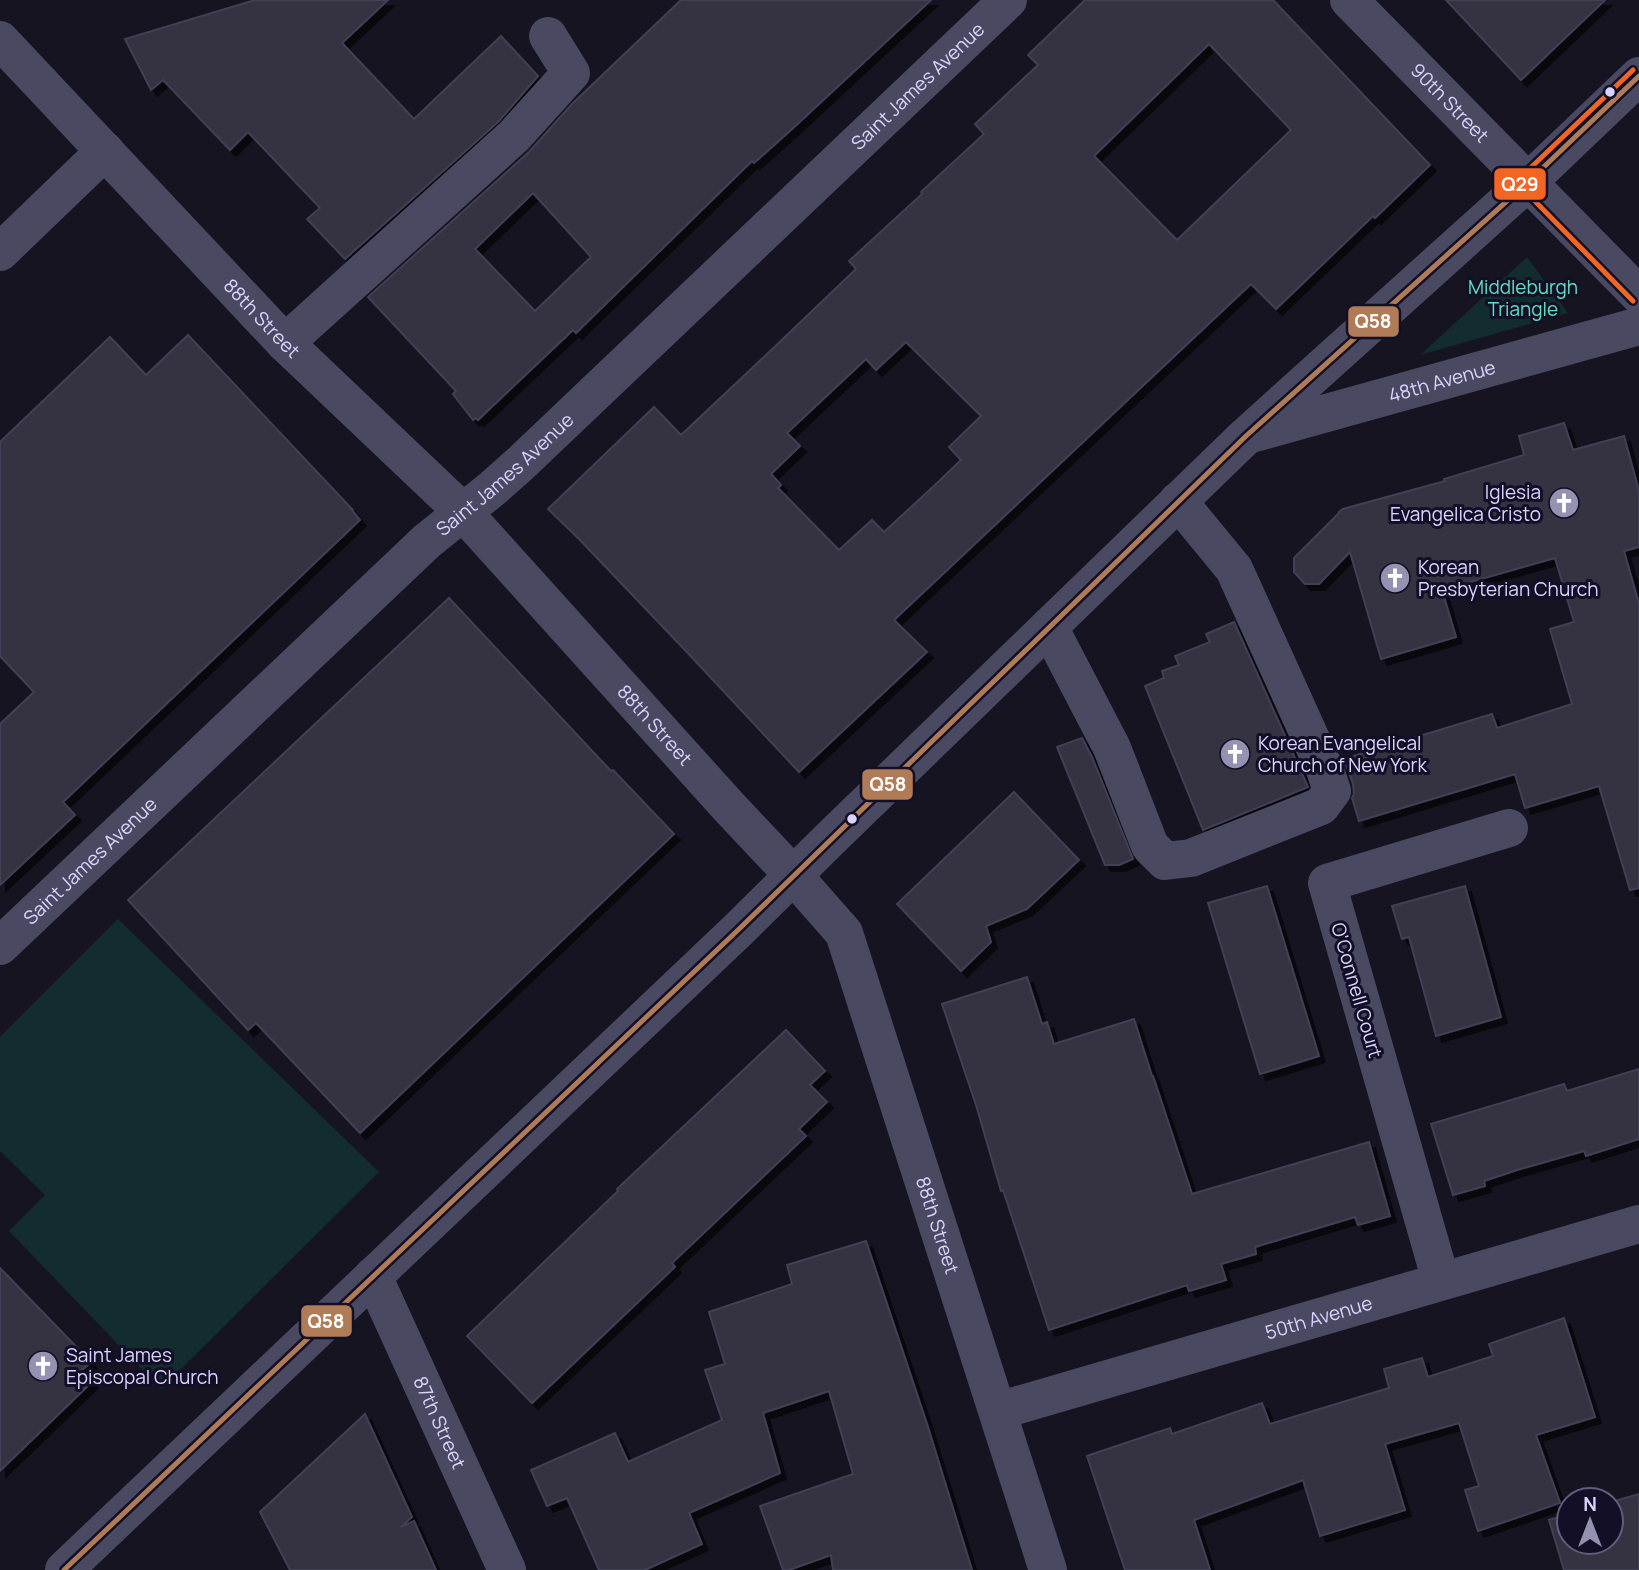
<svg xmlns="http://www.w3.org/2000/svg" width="1639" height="1570" viewBox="0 0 1639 1570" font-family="Manrope,sans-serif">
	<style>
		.green { fill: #132c2d }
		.building { fill: #343243; stroke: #433f54; stroke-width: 2; fill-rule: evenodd; filter: url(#shadow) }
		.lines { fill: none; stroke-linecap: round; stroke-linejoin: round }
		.minor { stroke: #4a4962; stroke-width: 38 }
		.bus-1-casing { stroke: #130f26; stroke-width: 10 }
		.bus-2-casing { stroke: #130f26; stroke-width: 10 }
		.bus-1 { stroke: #b07c57; stroke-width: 5 }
		.bus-2 { stroke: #f26522; stroke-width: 5 }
		.bus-dot { fill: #d9d4ff; stroke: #130f26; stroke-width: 2.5 }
		.labels { text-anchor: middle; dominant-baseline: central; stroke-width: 6; stroke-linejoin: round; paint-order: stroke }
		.street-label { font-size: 19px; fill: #d9d4ff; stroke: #130f26 }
		.park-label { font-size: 19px; fill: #5fe0c0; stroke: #130f26 }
		.poi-label { font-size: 19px; fill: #d9d4ff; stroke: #130f26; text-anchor: start }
		.line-badge { stroke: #130f26; stroke-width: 2.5 }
		.badge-label { font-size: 19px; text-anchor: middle; font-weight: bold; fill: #fff }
	</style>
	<defs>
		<filter id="shadow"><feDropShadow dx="6" dy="6" stdDeviation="0" flood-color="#0009"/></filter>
	</defs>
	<rect width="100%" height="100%" fill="#161421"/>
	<g class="green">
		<path d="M1527,257L1568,313L1420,355Z"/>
		<path d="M118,919L379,1172L161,1389L9,1231L45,1195L0,1151V1037Z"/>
	</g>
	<g class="building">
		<path d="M255,0H388L342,43L414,119L501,36L538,76L499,121L345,259L307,219L320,208L248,132L230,150L163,80L151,90L125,39Z"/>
		<path d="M681,0H931L791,130L754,163L752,161L576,333L573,330L478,420L476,418L473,420L453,394L456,391L368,297L529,152L572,104ZM533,193L591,257L535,311L475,249Z"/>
		<path d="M1085,0H1273L1430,165L1375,218L1373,216L1276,309L1251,284L894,620L927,652L799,772L684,649L578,538L548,509L654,407L681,435L765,356L856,269L849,261L922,194L921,192L984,134L975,124L1038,65L1028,55ZM1209,44L1291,130L1177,240L1094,156ZM906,342L981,416L949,447L961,460L935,485L884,532L872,520L839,550L778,488L781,485L771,474L800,446L787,433L866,359L876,370Z"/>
		<path d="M1446,0H1605L1521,80Z"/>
		<path d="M188,335L352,509H351L360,520L63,802L75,815L0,885V724L34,692L0,656V442L110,337L146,375Z"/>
		<path d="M1564,423L1573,450L1624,436L1639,491V547L1624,551L1639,604V888L1630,890L1599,786L1525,808L1515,774L1359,821L1352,798L1354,794L1353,784L1344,759L1492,714L1497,728L1572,704L1550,629L1574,622L1555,558L1442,590L1456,637L1381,659L1350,552L1319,584H1305L1294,572V558L1339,513V512L1343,509L1445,481L1444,479L1524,455L1519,436Z"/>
		<path d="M449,598L611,771L613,770L674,834L360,1133L256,1023L248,1030L128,900Z"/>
		<path d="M1234,622L1308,787L1203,830L1145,686L1164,678L1162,671L1179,665L1175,656L1210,642L1206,634Z"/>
		<path d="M1082,738L1092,757L1133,859L1119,865H1105L1057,747Z"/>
		<path d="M1014,792L1079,860L1027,909L986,926L991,942L961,971L897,904Z"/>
		<path d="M1267,886L1319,1056L1260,1074L1208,903Z"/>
		<path d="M1465,886L1501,1017L1436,1036L1409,937L1402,939L1392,906Z"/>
		<path d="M1027,977L1042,1024L1047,1022L1054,1044L1134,1019L1152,1076H1153L1192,1194L1369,1142L1390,1216L1358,1225L1355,1217L1255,1247L1256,1254L1221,1264L1226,1280L1189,1291L1187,1285L1049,1330L1003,1190L1001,1191L976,1105L942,1004Z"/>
		<path d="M786,1030L825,1071L810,1085L827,1102L799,1129L806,1136L672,1263L675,1267L532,1403L467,1336L618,1191L617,1189Z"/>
		<path d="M1639,1069V1139L1586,1156L1584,1151L1517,1170L1484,1181L1485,1186L1453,1195L1431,1124L1564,1084L1567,1091Z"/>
		<path d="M866,1241L928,1427L972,1570H833L831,1555L789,1570H783L760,1506L853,1474L829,1391L763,1413L780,1473L689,1513L702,1544L645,1570H599L567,1498L547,1506L531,1470L615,1433L628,1462L722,1420L705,1370L725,1364L709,1312L792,1284L787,1265Z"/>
		<path d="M0,1268L91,1362L81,1371L92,1382L0,1471Z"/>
		<path d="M1564,1318L1595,1417L1536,1435L1560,1503L1478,1531L1465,1490L1479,1486L1459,1423L1385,1444L1405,1510L1320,1536L1303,1480L1194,1520L1210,1570H1125L1087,1456L1170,1428L1172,1434L1262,1403L1270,1424L1389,1388L1384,1369L1422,1358L1428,1377L1493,1356L1489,1344Z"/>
		<path d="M365,1414L412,1517L401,1527L414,1521L436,1570H290L260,1512Z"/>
		<path d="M1639,1494V1570H1564L1549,1520L1569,1514V1542H1611V1502Z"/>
	</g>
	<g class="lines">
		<g class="minor">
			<path id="s1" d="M1349,0L1639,295"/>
			<path id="s2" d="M0,40L285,343L463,512L729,807L793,875L844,933L1048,1570"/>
			<path d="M0,252L105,151"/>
			<path d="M285,343L514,136L571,73L548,36"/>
			<path id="s3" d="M1255,433L1639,326"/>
			<path d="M1049,627L1112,748L1150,846L1165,861L1191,858L1321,806L1332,791L1325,770L1234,569L1178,501"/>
			<path id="s4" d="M0,946L427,541L493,488L520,464L1008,0"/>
			<path id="s5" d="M373,1276L507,1570"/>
			<path d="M1441,1281L1327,883L1509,828"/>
			<path id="s6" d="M998,1411L1639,1224"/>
			<path d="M64,1570L738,930L833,836L1246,436L1528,182L1639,76"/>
		</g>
		<g class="bus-1-casing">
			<path id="bus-1" d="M64,1570L738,930L1246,436L1528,182L1639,76"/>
		</g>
		<g class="bus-2-casing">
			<path id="bus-2" d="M1633,301L1522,188L1519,182L1522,176L1633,70"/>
		</g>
		<use href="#bus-1" class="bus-1"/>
		<use href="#bus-2" class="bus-2"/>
	</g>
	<defs>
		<g id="church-disc" transform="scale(1.575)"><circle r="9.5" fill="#9591b1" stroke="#130f26"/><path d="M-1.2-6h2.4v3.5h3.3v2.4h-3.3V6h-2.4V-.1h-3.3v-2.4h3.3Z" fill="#fff"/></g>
	</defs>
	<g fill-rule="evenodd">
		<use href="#church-disc" x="1564" y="503"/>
		<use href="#church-disc" x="1395" y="578"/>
		<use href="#church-disc" x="1235" y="754"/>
		<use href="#church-disc" x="43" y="1366"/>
	</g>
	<g class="bus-dot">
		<circle cx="1610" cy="92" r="6"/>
		<circle cx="852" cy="819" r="6"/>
	</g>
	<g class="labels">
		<g class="street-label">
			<text stroke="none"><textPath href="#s4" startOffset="1258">Saint James Avenue</textPath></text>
			<text stroke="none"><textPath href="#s1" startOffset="144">90th Street</textPath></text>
			<text stroke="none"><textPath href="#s2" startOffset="382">88th Street</textPath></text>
			<text stroke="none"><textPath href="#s3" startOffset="194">48th Avenue</textPath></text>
			<text stroke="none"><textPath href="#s4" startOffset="691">Saint James Avenue</textPath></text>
			<text stroke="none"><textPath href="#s2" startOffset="948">88th Street</textPath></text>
			<text stroke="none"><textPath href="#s4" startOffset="124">Saint James Avenue</textPath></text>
			<text transform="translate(1357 990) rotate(74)">O'Connell Court</text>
			<text stroke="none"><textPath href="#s2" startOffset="1536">88th Street</textPath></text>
			<text stroke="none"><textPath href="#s6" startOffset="334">50th Avenue</textPath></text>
			<text stroke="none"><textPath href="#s5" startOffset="161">87th Street</textPath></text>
		</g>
		<g class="park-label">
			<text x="1523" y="287">Middleburgh<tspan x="1523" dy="22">Triangle</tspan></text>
		</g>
		<g class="poi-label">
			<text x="1541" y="492" text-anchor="end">Iglesia<tspan x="1541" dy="22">Evangelica Cristo</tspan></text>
			<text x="1418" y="567">Korean<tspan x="1418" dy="22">Presbyterian Church</tspan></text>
			<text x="1258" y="743">Korean Evangelical<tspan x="1258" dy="22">Church of New York</tspan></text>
			<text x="66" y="1355">Saint James<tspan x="66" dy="22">Episcopal Church</tspan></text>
		</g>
	</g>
	<g class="line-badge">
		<rect x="1493" y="167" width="54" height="34" rx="7" fill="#f26522"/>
		<rect x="1347" y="305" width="53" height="33" rx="7" fill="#b07c57"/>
		<rect x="861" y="768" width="53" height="33" rx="7" fill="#b07c57"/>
		<rect x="300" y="1304" width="53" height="34" rx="7" fill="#b07c57"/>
	</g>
	<g class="badge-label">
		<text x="1520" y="191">Q29</text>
		<text x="1373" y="328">Q58</text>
		<text x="888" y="791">Q58</text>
		<text x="326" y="1328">Q58</text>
	</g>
	<g transform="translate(1590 1521)"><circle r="33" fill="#130f26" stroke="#625e7d" stroke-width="2"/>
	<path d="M0-5L12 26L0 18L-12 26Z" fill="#9591b1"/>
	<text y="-10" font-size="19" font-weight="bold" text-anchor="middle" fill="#d9d4ff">N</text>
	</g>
</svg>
